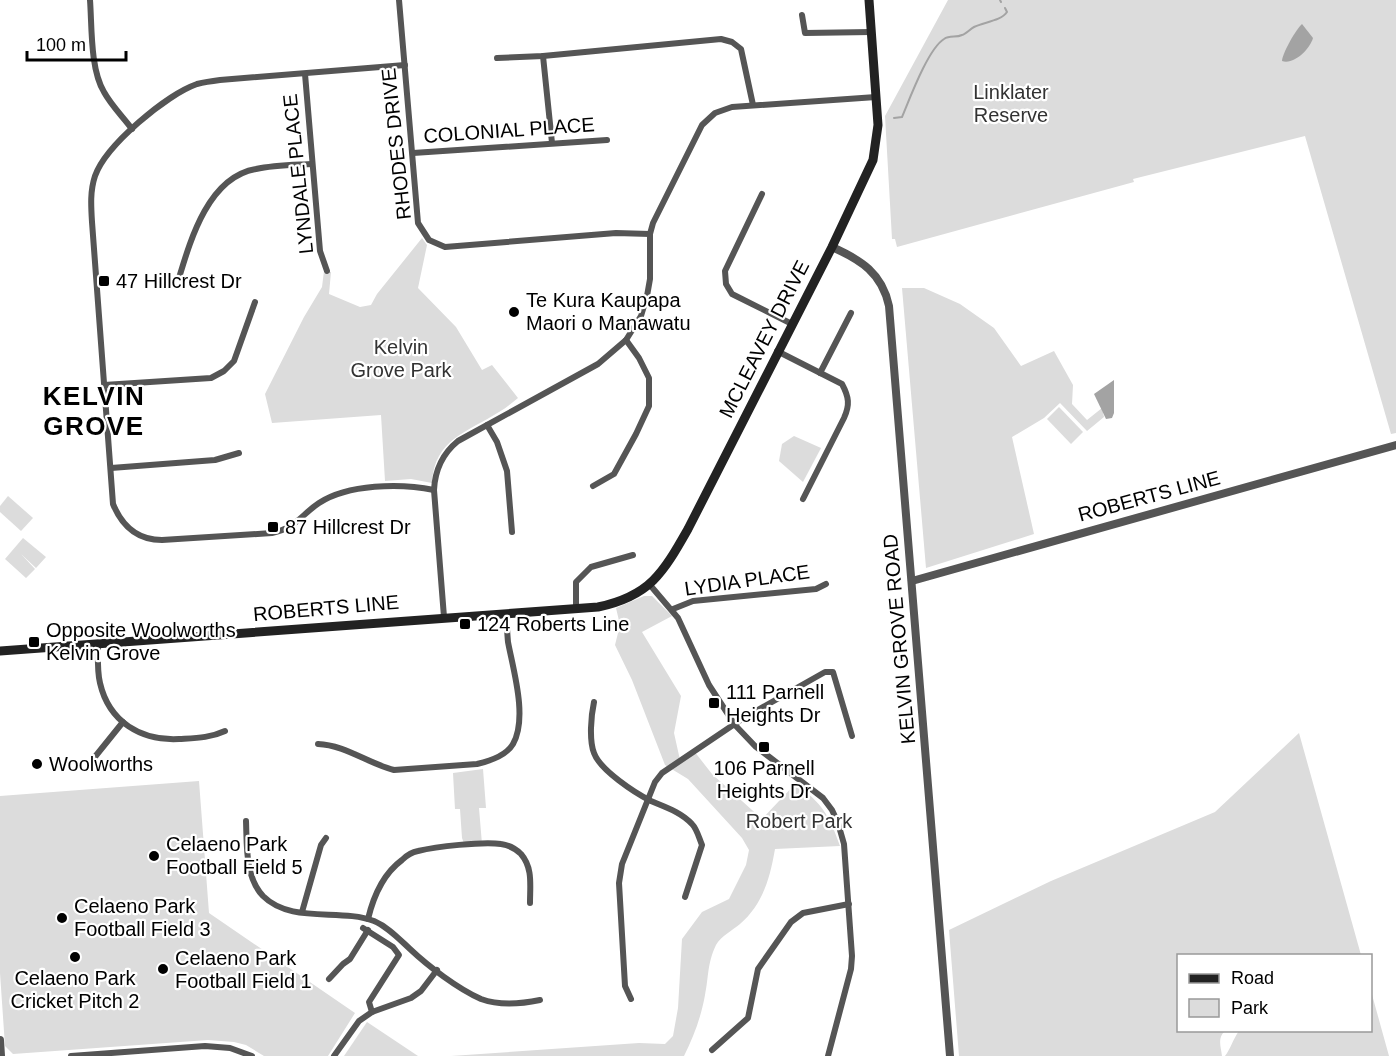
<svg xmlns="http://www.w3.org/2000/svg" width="1396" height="1056" viewBox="0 0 1396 1056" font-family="Arial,sans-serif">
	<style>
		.green { fill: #dcdcdc }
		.water { fill: #a3a3a3 }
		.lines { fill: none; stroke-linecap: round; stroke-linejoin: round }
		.stream { stroke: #a3a3a3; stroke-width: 2 }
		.minor { stroke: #555; stroke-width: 6 }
		.tertiary { stroke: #555; stroke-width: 8 }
		.secondary { stroke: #222; stroke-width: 9 }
		.poi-dot { fill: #000; stroke: #fff; stroke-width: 2 }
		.labels { text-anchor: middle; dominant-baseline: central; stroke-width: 4.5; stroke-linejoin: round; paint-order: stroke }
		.park-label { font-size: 20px; fill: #333; stroke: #fff }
		.street-label { font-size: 20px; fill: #000; stroke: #fff }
		.poi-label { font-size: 20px; fill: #000; stroke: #fff; text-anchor: start }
		.district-label { font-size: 26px; font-weight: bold; letter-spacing: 1.5px; fill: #000; stroke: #fff }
	</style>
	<rect width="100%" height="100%" fill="#fff"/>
	<g class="green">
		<path d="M948,0H1396V433L1391,434L1305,136L1133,179L1134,182L897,247L895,239H892L885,116Z"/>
		<path d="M422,238L427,245L418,288L456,327L482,370L492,365L518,398C512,403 506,408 499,412C468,432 434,439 432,483L411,479L385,481L381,415L272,423L265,394L304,317L322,287L324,271L331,272L329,294L360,307L371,305L377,294Z"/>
		<path d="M902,288H924L960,304L994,328L1021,366L1054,351L1073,385L1072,404L1087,420L1102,408L1104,417L1087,431L1060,403L1044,418L1012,437L1034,534L926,568Z"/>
		<path d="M1059,407L1083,432L1071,444L1047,419Z"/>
		<path d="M794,436L821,448L803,482L779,461L782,444Z"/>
		<path d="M8,496L33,518L21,531L0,512V506Z"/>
		<path d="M23,538L46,557L36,568L21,554L35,569L26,578L5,559Z"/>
		<path d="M644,596H652L672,616L642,632L681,696L674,733L680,760L694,751L712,774L762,819L796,783C823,806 828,812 840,846L775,849C770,878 763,904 740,924C733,930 721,936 716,945C707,964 709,976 705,995C701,1017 694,1036 684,1056H451L639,1043L665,1044L673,1036L678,1008L682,939L702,912L729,899L746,865L749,850L742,838L688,779L665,765L632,680L615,645L620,625L616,608Z"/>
		<path d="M1299,733L1361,955L1178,956V1030L1225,1031C1217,1038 1221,1047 1222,1056H959L949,930L1051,881L1215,812Z"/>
		<path d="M483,769L486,808H479L482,844L465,846L462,838L460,809H455L453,773Z"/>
		<path d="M199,781L209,913L355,1013L328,1056H264L246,1045L234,1042L208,1040L13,1054L5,1046L0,973V796Z"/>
		<path d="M1371,991L1389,1056H1225C1231,1048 1233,1039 1239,1031L1370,1030Z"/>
		<path d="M367,1022L418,1056H344Z"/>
	</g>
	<g class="water">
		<path d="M1302,24L1313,38C1310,49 1294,65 1282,61C1282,54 1296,29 1302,24Z"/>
		<path d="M1114,380V413L1112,418L1106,419L1094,394Z"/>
	</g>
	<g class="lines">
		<g class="stream">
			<path d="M1000,0L1001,2"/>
			<path d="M894,118L902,117C910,98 928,49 944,39C950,35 956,38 962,35C966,34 970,29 974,27C984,22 1001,21 1007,12L1005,8"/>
		</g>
		<g class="minor">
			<path d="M90,0C92,26 90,69 104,92C111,105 123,117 132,129"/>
			<path d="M399,0L418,223L429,240L445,247L616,233L650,234"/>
			<path d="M802,15L805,33L871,32"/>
			<path d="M543,56L552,143"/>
			<path d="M497,58L543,56L721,39L732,42L741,49L753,105"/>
			<path d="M405,65L220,80C212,81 205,82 197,84C166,95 106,145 95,176C90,191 91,206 92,222L113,504C122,526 138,540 162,540L272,533C296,528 301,515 319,503C348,484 400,483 434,490"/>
			<path d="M305,74L320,251L327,271"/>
			<path d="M413,153L607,140"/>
			<path d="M762,194L725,271L726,284L732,294L792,324"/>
			<path d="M179,278C191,238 209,177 256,169C274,165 294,165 312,164"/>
			<path d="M777,351L842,384C849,397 850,405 844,418L803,499"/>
			<path d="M820,373L851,313"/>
			<path d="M104,385L211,378L224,371L234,361L255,302"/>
			<path d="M487,425L497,442L507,471L512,532"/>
			<path d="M111,468L215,460L239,453"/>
			<path d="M593,486L614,474L636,434L649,406V378L639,358L626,340"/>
			<path d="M650,585L678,618L709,685L735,725L755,746L823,798L832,810L838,823L844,844L852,956L851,969L828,1056"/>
			<path d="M576,608V582L591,567L633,555"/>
			<path d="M673,609L693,601L816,589L826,584"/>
			<path d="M444,617L434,490C435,470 442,454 458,441L598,364L626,340L641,316L647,296L650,279V234L653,223L702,125L715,113L732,107L876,97"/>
			<path d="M98,645C98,657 97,671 100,683C109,722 141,741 179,739C196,738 210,738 225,731"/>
			<path d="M594,702C591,716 589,740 594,753C600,770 635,793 651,801C665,807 681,812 692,824C697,829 699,838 702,845L685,897"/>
			<path d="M318,744C345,745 367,763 394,770L477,764C490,761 506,756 513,744C528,718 513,669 508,642C507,632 507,623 506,613"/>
			<path d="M94,758L123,722"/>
			<path d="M246,821C247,846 245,877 263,896C291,924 340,908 374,921C388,927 399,939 410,949C428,966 458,989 481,999C500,1006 521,1004 540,1000"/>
			<path d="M302,912L321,845L326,838"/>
			<path d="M368,919C373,898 383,874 402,860C406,856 412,852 418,851C435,847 483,841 501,844C508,845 516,849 521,854C533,868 530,885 530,903"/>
			<path d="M363,928L393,947L399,955L369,1002L372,1012"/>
			<path d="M329,979L343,964L350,959L368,930"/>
			<path d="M631,999L625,986L619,883L622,864L655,782L662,773L742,719L825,672H833L852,736"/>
			<path d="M712,1050L748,1018L758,969L791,922L803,913L849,904"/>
			<path d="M71,1056L205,1046L230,1048L252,1056"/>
			<path d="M334,1056L359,1021L372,1012L411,998L421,991L437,970"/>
		</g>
		<g class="tertiary">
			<path d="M832,247C861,260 882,273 889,306L950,1056"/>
			<path d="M912,581L1396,445"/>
			<path d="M0,1040L1,1056"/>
		</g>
		<path class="secondary" d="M0,651L598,607C650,596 663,573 688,529L832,247L873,160L878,125L869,0"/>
	</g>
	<g class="poi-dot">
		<rect x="98" y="275" width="12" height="12" rx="3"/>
		<circle cx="514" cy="312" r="6"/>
		<rect x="267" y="521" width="12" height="12" rx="3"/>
		<rect x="459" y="618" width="12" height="12" rx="3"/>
		<rect x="28" y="636" width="12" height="12" rx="3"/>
		<rect x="708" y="697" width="12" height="12" rx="3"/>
		<rect x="758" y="741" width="12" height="12" rx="3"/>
		<circle cx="37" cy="764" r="6"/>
		<circle cx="154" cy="856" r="6"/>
		<circle cx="62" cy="918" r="6"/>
		<circle cx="75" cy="957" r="6"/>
		<circle cx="163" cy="969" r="6"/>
	</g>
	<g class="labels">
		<g class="park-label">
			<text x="1011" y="92">Linklater<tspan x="1011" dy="23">Reserve</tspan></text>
			<text x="401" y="347">Kelvin<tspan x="401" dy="23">Grove Park</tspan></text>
			<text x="799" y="821">Robert Park</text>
		</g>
		<g class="street-label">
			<text transform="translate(509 130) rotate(-4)">COLONIAL PLACE</text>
			<text transform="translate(396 144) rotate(-96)">RHODES DRIVE</text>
			<text transform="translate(298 174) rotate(-96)">LYNDALE PLACE</text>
			<text transform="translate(764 339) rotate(-63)">MCLEAVEY DRIVE</text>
			<text transform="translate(1149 496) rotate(-15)">ROBERTS LINE</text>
			<text transform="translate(747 580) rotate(-8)">LYDIA PLACE</text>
			<text transform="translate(326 608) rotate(-5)">ROBERTS LINE</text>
			<text transform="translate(899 639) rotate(-95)">KELVIN GROVE ROAD</text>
		</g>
		<g class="poi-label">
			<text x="116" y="281">47 Hillcrest Dr</text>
			<text x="526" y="300">Te Kura Kaupapa<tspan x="526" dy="23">Maori o Manawatu</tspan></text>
			<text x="285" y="527">87 Hillcrest Dr</text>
			<text x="477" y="624">124 Roberts Line</text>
			<text x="46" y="630">Opposite Woolworths<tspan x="46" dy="23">Kelvin Grove</tspan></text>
			<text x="726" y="692">111 Parnell<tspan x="726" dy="23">Heights Dr</tspan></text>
			<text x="49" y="764">Woolworths</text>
			<text x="764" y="768" text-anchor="middle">106 Parnell<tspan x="764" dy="23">Heights Dr</tspan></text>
			<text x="166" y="844">Celaeno Park<tspan x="166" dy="23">Football Field 5</tspan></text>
			<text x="74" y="906">Celaeno Park<tspan x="74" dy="23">Football Field 3</tspan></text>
			<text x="175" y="958">Celaeno Park<tspan x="175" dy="23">Football Field 1</tspan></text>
			<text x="75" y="978" text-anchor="middle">Celaeno Park<tspan x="75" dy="23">Cricket Pitch 2</tspan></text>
		</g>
		<g class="district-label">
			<text x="94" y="396">KELVIN<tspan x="94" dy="30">GROVE</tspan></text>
		</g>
	</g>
	<rect x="1177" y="954" width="195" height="78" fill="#ffffff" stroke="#999999" stroke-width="1.5"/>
	<rect x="1189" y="974" width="30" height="9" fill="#222222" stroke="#999999" stroke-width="1.5"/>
	<text x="1231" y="984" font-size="18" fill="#000000">Road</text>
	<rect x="1189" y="999" width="30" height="18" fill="#dcdcdc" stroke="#999999" stroke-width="1.5"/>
	<text x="1231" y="1014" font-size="18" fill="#000000">Park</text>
	<path d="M27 51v9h99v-9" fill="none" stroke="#000000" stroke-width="3"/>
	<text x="36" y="51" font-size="18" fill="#000000" stroke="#ffffff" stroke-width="4.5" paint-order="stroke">100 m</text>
</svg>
